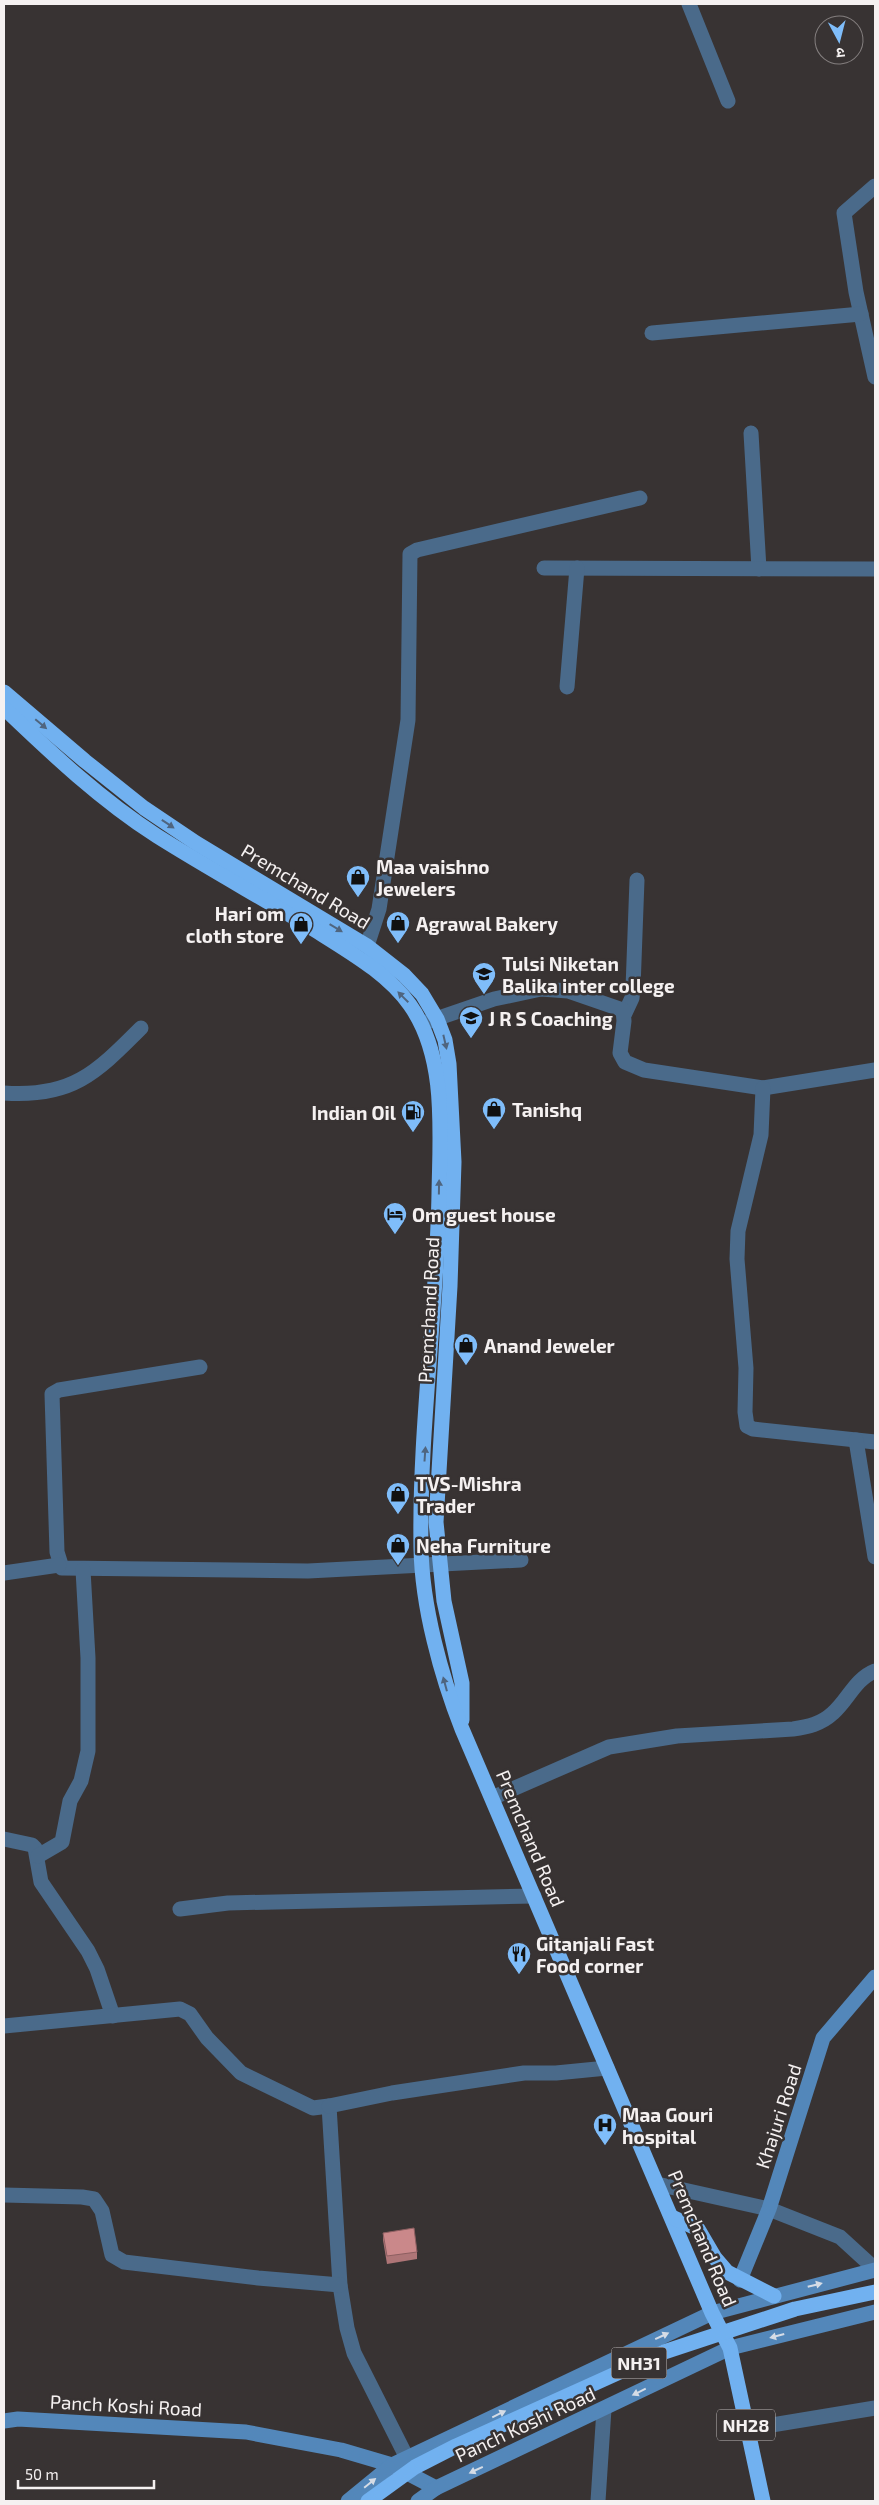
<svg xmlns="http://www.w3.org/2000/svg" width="879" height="2505" viewBox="0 0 879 2505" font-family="'Exo 2','Noto Sans Devanagari',sans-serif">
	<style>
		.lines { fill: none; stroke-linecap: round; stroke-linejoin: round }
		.street { stroke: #4a6a8a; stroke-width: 15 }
		.secondary { stroke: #5387ba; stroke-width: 15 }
		.highway { stroke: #71b1f0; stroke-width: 15 }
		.highway-bridge { stroke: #71b1f0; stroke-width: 15 }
		.wall { fill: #ae7577 }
		.building { fill: #ca888a; stroke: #8d5f61 }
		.oneway { fill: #4f657f }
		.oneway2 { fill: #d5dce6 }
		.labels { text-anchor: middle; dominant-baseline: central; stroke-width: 5; stroke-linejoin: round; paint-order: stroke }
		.shield { fill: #383333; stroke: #bcb8b8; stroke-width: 1 }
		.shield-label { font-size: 18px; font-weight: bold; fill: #f5f1f1 }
		.poi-label { font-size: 19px; font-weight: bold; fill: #f5f1f1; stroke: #383333; text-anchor: start }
		.street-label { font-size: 19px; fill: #f5f1f1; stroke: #383333 }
	</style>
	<rect width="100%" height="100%" fill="#383333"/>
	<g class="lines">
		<g class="street">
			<path d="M689,4L728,101"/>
			<path d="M875,186L844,213L856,292L875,377"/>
			<path d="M652,333L861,314"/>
			<path d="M751,433L759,569"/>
			<path d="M544,568L875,569"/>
			<path d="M567,687L577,568"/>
			<path d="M367,946L379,909L408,720L410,554L417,550L640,498"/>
			<path d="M625,1013L632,998L633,988L637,880"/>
			<path d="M424,1023L494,999L541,989L568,991L623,1010L624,1021L620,1053L625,1062L644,1070L763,1088L875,1070"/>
			<path d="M763,1088L761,1135L738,1231L737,1259L746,1368L745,1412L747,1426L753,1429L875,1442"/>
			<path d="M4,1093C72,1098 96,1073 141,1028"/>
			<path d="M200,1367L59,1390L52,1394L57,1552L62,1568L308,1571L521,1560"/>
			<path d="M856,1440L875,1557"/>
			<path d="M4,1573L59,1565"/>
			<path d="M492,1798L609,1747L677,1736L793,1729C808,1727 821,1724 833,1713C848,1700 855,1679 875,1671"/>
			<path d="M4,1839L32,1845L35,1848L41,1882L88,1951L97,1969L113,2016"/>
			<path d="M38,1856L62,1842L70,1801L81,1781L88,1751V1658L83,1570"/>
			<path d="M180,1909L228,1903L534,1896"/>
			<path d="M4,2026L180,2009L190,2014L207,2038L241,2073L313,2108L329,2106L340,2285L347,2328L354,2353L407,2458"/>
			<path d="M329,2106L392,2093L524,2073H556L607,2068"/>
			<path d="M657,2184L769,2209L840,2237L875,2269"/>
			<path d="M4,2195L82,2197L94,2199L102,2211L112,2255L124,2262L258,2278L340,2285"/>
			<path d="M747,2429L875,2408"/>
			<path d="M598,2501L604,2409"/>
		</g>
		<g class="secondary">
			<path d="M740,2280L769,2209L823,2038L875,1977"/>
			<path d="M4,2421L18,2419L246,2432L341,2450L392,2465L436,2488"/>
			<path d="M348,2501L392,2465L712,2313L875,2270"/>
			<path d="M418,2501L436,2488L730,2348L875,2312"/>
		</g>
		<g class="highway">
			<path d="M4,692L85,761L144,808L196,843L367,946L404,975L422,994L437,1019L445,1040L449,1064L454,1162L450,1286L436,1522L444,1601L462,1683V1720"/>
			<path d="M4,708C52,754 101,800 157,836C211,870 268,901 323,935C353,954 389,975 410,1005C447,1057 440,1132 439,1193C437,1311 419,1429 421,1548C422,1606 441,1676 462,1729L712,2313L730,2348L763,2501"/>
			<path d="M672,2217L698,2229L715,2258L727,2272L774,2296"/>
		</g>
		<path class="highway-bridge" d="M368,2501L415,2467L456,2446L664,2352L795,2309L875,2292"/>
	</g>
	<path class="wall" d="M383,2233L417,2252V2259L387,2264L383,2240Z"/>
	<path class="building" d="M414,2228L417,2252L387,2256L383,2233Z"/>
	<defs><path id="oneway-solid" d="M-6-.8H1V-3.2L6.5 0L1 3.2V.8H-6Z" transform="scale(1.25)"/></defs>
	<g class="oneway">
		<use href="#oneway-solid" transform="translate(41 724) rotate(40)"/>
		<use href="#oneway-solid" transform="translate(168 824) rotate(34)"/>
		<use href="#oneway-solid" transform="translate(336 928) rotate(31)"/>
		<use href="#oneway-solid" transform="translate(403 997) rotate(-135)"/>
		<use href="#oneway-solid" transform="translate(445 1042) rotate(77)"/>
		<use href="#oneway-solid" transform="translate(439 1187) rotate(-89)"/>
		<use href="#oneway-solid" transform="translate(425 1454) rotate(-86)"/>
		<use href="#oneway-solid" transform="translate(445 1684) rotate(-105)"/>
	</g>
	<g class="oneway2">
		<use href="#oneway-solid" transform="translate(815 2285) rotate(-14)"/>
		<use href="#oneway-solid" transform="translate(662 2336) rotate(-25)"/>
		<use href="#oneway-solid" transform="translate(777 2336) rotate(165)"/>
		<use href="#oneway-solid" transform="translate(639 2392) rotate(154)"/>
		<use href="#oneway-solid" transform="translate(499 2414) rotate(-26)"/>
		<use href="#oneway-solid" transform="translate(476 2470) rotate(155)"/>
		<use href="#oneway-solid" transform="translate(370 2483) rotate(-39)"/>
	</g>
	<defs>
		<g id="shop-pin" transform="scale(1.25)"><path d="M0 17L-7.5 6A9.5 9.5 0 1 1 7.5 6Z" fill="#7fbdfa" stroke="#383333"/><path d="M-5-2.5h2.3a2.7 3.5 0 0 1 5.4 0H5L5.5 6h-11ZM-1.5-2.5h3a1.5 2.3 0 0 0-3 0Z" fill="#111"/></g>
		<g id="university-pin" transform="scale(1.25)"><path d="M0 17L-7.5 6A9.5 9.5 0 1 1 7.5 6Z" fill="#7fbdfa" stroke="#383333"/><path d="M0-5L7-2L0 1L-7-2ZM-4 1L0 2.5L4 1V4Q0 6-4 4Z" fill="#111"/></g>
		<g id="school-pin" transform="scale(1.25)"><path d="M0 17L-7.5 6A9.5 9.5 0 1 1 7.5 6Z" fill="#7fbdfa" stroke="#383333"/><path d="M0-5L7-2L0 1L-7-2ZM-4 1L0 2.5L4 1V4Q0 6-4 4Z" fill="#111"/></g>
		<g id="fuel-pin" transform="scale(1.25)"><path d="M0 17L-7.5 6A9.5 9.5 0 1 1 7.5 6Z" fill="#7fbdfa" stroke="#383333"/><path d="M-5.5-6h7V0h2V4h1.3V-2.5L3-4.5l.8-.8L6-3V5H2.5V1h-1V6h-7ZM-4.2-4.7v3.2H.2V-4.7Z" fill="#111"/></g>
		<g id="hotel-pin" transform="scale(1.25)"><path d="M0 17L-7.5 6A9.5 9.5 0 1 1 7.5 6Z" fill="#7fbdfa" stroke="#383333"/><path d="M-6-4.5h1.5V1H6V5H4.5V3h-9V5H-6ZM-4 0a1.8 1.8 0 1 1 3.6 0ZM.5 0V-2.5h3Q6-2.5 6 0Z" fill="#111"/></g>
		<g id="restaurant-pin" transform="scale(1.25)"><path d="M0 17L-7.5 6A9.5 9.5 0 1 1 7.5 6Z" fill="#7fbdfa" stroke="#383333"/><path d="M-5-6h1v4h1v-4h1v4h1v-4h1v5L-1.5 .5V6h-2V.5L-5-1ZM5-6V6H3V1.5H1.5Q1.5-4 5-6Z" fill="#111"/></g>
		<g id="hospital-pin" transform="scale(1.25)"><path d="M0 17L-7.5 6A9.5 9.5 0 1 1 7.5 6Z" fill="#7fbdfa" stroke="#383333"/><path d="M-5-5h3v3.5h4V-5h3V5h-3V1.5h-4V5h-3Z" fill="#111"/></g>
	</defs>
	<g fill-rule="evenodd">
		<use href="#shop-pin" x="358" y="877"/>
		<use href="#shop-pin" x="398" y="923"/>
		<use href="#shop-pin" x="301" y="924"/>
		<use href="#university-pin" x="484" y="974"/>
		<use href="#school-pin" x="471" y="1018"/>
		<use href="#shop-pin" x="494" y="1109"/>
		<use href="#fuel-pin" x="413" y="1112"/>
		<use href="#hotel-pin" x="395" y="1214"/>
		<use href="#shop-pin" x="466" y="1345"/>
		<use href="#shop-pin" x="398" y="1494"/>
		<use href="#shop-pin" x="398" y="1545"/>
		<use href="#restaurant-pin" x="519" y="1954"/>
		<use href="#hospital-pin" x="605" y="2125"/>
	</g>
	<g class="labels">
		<g class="shield">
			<rect x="611.5" y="2347.5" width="55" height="31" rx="4"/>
			<rect x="717" y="2409.5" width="58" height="31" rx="4"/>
		</g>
		<g class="shield-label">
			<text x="639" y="2363">NH31</text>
			<text x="746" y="2425">NH28</text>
		</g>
		<g class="poi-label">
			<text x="376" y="866">Maa vaishno<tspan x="376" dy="22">Jewelers</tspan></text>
			<text x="284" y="913" text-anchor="end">Hari om<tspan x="284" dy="22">cloth store</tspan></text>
			<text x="416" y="923">Agrawal Bakery</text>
			<text x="502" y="963">Tulsi Niketan<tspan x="502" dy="22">Balika inter college</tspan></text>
			<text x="488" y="1018">J R S Coaching</text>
			<text x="512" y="1109">Tanishq</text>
			<text x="396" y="1112" text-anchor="end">Indian Oil</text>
			<text x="412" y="1214">Om guest house</text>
			<text x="484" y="1345">Anand Jeweler</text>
			<text x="416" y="1483">TVS-Mishra<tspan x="416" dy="22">Trader</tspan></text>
			<text x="416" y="1545">Neha Furniture</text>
			<text x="536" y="1943">Gitanjali Fast<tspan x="536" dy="22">Food corner</tspan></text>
			<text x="622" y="2114">Maa Gouri<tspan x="622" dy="22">hospital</tspan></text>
		</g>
		<g class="street-label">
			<text transform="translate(306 886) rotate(31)">Premchand Road</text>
			<text transform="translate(428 1310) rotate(-87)">Premchand Road</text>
			<text transform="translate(531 1838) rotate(67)">Premchand Road</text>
			<text transform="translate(778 2116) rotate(-72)">Khajuri Road</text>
			<text transform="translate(703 2238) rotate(67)">Premchand Road</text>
			<text transform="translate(126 2405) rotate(3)">Panch Koshi Road</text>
			<text transform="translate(525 2424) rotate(-25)">Panch Koshi Road</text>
		</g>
	</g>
	<rect width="879" height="2505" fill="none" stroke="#f5f1f1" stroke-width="10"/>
	<g transform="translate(839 40) rotate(173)"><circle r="24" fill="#383333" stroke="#847f7f"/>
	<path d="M0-4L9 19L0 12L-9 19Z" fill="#7fbdfa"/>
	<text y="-8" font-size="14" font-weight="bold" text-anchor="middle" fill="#f5f1f1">उ</text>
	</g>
	<path d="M18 2480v8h136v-8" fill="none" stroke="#f5f1f1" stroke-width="2.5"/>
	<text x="25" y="2480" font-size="15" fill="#f5f1f1" stroke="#383333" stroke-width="4" paint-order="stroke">50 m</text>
</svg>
